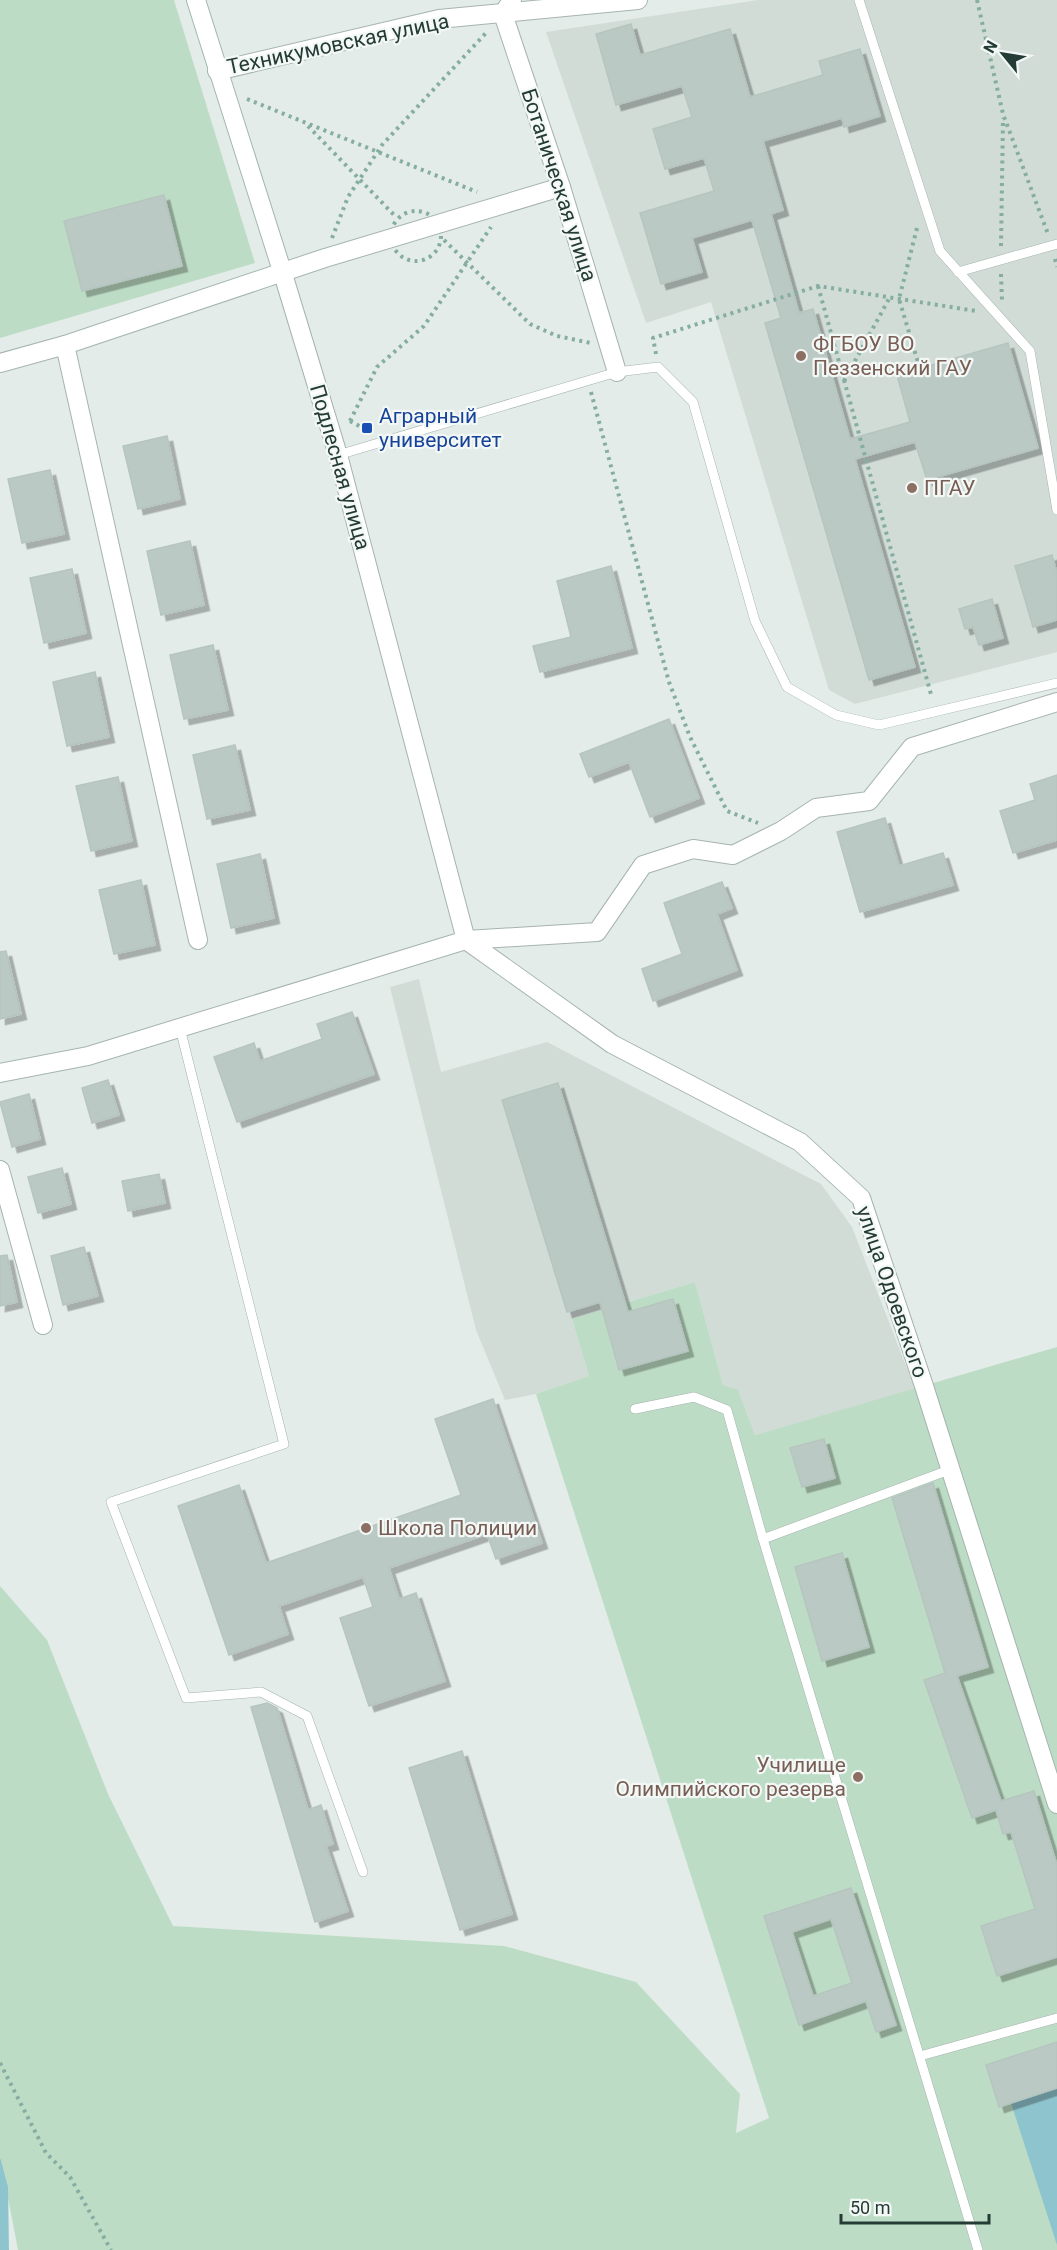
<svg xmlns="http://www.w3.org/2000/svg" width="1057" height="2250" viewBox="0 0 1057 2250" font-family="Roboto,sans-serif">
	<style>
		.built { fill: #d1dcd7 }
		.green { fill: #bddcc5 }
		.water { fill: #8ec4cd }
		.building { fill: #bbc9c4; stroke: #b6c5bf; stroke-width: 1.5; fill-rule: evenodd; filter: url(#shadow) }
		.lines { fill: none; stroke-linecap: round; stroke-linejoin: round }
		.lane-casing { stroke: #a6b4af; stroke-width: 10 }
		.street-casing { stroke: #a6b4af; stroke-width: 20 }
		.secondary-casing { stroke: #a2b7af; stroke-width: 20 }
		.path { stroke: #85ada1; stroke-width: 4; stroke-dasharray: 3 4.5; stroke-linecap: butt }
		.lane { stroke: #fff; stroke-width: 9 }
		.street { stroke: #fff; stroke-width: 18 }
		.secondary { stroke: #fff; stroke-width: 18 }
		.education-dot { fill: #8d6e63; stroke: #f3f8f6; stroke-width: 2 }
		.transit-dot { fill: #1a4fb4; stroke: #f3f8f6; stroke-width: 2 }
		.labels { text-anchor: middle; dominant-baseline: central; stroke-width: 4.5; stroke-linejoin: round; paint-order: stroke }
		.street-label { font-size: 21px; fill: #243c35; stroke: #f3f8f6 }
		.education-label { font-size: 21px; fill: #785e54; stroke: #f3f8f6; text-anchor: start }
		.transit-label { font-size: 21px; fill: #164399; stroke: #f3f8f6; text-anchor: start }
	</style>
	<defs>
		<filter id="shadow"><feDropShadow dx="5.5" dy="5.5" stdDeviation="0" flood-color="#0004"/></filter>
	</defs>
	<rect width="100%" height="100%" fill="#e3ece8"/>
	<g class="built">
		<path d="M758,0H1057V652L855,704L829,690L711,302L646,323L546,32Z"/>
		<path d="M419,979L441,1072L547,1042L821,1184L852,1227L915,1389L755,1435L738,1391L723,1385L695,1282L572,1319L589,1376L536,1394L505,1400L476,1330L390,987Z"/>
	</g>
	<g class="green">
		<path d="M0,0H174L255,263L0,338Z"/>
		<path d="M695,1282L723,1385L738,1390L755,1435L1057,1347V2250H18L0,2156V1586L47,1640L108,1794L173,1926L504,1946L636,1982L740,2094L736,2133L769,2118L536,1394L589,1376L572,1319Z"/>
	</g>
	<g class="water">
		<path d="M1057,2088V2245L1011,2103Z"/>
		<path d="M0,2157L8,2187L9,2250H0Z"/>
	</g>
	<g class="building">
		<path d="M631,24L640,55L730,29L750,97L823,75L819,61L860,49L880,116L844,127L842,118L763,141L783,210L771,214L799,313L813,309L850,439L910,422L897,375L1008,343L1038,448L927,480L915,442L855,459L915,667L869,680L765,323L781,318L752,220L692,238L702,272L661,284L640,213L714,191L704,158L665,169L653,129L692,117L682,86L616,105L596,34Z"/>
		<path d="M164,195L182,266L82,291L64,221Z"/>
		<path d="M167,436L180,499L138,509L123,446Z"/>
		<path d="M50,470L64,534L22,543L8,479Z"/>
		<path d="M190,541L204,605L161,615L147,551Z"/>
		<path d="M1052,555L1057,573V620L1033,627L1015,566Z"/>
		<path d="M611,566L632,648L540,672L533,646L571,637L557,581Z"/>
		<path d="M72,569L86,633L44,643L30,578Z"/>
		<path d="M992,599L1003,638L979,645L973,627L965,629L959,609Z"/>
		<path d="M213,645L228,710L184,719L170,655Z"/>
		<path d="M95,672L109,737L67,746L53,682Z"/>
		<path d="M669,719L699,798L650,817L629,762L589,777L580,754Z"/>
		<path d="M235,745L250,810L207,819L193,755Z"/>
		<path d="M1057,775V840L1013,853L1000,811L1035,800L1030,784Z"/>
		<path d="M118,777L132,841L91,851L76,786Z"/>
		<path d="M885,818L899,866L943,853L953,885L860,912L837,832Z"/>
		<path d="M260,854L274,918L231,928L217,864Z"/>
		<path d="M141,880L155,945L114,954L99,890Z"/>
		<path d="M722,882L732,908L717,914L737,970L653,1001L642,969L682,954L664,903Z"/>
		<path d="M6,951L21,1014L0,1019V952Z"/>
		<path d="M352,1012L374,1074L237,1122L214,1057L254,1043L260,1061L322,1039L317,1024Z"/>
		<path d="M108,1080L119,1115L92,1123L82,1088Z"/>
		<path d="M558,1083L628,1312L673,1299L688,1351L619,1370L600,1302L567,1312L502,1100Z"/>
		<path d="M29,1094L40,1139L12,1147L0,1102Z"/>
		<path d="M62,1168L71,1204L38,1213L28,1177Z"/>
		<path d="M159,1174L165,1203L128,1211L122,1181Z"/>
		<path d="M84,1247L98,1296L63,1305L51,1256Z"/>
		<path d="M7,1255L17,1302L0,1306V1256Z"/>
		<path d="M493,1399L542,1543L496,1559L487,1534L389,1568L399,1599L416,1593L445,1681L369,1706L340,1618L373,1607L363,1577L279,1606L288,1634L229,1655L178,1506L239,1485L266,1563L461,1495L435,1419Z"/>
		<path d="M824,1439L835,1478L802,1487L790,1448Z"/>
		<path d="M933,1483L988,1667L957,1676L1001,1801L1034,1791L1057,1865V1957L997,1976L981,1926L1035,1909L1011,1832L1003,1834L996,1810L972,1818L924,1680L945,1673L892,1498Z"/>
		<path d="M842,1553L869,1647L822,1661L795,1567Z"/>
		<path d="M267,1703L277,1708L308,1810L321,1805L333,1844L326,1846L348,1911L315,1922L251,1707Z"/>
		<path d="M462,1751L512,1914L460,1930L409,1768Z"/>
		<path d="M851,1888L896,2025L876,2032L866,2001L799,2025L764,1916ZM831,1919L852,1983L813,1996L792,1932Z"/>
		<path d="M1057,2042V2088L999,2107L986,2065Z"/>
	</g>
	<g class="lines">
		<g class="lane-casing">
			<g id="lane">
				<path d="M859,0L940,251L1030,351L1057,510"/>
				<path d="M958,272L1057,244"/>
				<path d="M338,455L617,372L658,367L693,402L755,621L787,687L836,715L879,725L1057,683"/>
				<path d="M180,1028L284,1444L111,1502L186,1698L261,1692L307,1716L363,1872"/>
				<path d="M635,1409L694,1397L727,1410L763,1539"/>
				<path d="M949,1470L763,1539L978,2250"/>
				<path d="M920,2056L1057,2018"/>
			</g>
		</g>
		<g class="street-casing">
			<g id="street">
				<path d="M512,0L503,14L561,187L617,372"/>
				<path d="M217,71L439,19L638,0"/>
				<path d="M283,274L338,455L466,940"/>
				<path d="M65,345L198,940"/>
				<path d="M0,363L65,345L325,258L561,187"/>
				<path d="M466,940L612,1044L800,1142L861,1198L924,1386L1057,1804"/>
				<path d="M0,1073L88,1056L466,940L597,932L643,865L693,849L733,855L781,831L816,808L869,801L912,747L1057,702"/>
				<path d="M0,1170L43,1325"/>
			</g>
		</g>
		<g class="secondary-casing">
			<path id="secondary" d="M196,0L283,274"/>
		</g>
		<g class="path">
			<path d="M977,0L1003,114L1048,234"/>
			<path d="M247,99L477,192"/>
			<path d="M308,126L396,217"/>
			<circle cx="416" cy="236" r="25"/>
			<path d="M917,228L899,299L920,369"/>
			<path d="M332,238L348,197L382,145L486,33"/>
			<path d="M444,240L530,324L557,336L591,343"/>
			<path d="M1001,246L1003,118"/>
			<path d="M1055,259L1057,267"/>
			<path d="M1001,274L1002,300"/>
			<path d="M818,286L932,698"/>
			<path d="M656,354L653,338L818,286L976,311"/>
			<path d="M844,381L890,297"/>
			<path d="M591,392L669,682L690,737L727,811L758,823"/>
			<path d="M350,421L377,367L424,326L491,227"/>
			<path d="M350,421L370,432"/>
			<path d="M0,2063L46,2153L70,2177L111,2250"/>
		</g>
		<use href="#lane" class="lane"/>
		<use href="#street" class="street"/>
		<use href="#secondary" class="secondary"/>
	</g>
	<g class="education-dot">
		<circle cx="801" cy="356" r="6"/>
		<circle cx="912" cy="488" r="6"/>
		<circle cx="366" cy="1528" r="6"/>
		<circle cx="858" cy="1777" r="6"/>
	</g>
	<rect class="transit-dot" x="361" y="422" width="12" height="12" rx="3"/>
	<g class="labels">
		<g class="street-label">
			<text transform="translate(338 44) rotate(-12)">Техникумовская улица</text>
			<text transform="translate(559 185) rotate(72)">Ботаническая улица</text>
			<text transform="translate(340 467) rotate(74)">Подлесная улица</text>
			<text transform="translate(892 1292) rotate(71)">улица Одоевского</text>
		</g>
		<g class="education-label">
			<text x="813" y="344">ФГБОУ ВО<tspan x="813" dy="24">Пеззенский ГАУ</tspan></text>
			<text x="924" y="488">ПГАУ</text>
			<text x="378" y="1528">Школа Полиции</text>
			<text x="846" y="1765" text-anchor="end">Училище<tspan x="846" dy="24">Олимпийского резерва</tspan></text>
		</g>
		<g class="transit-label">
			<text x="379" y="416">Аграрный<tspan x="379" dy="24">университет</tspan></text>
		</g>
	</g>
	<g transform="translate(1003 54) rotate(300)" stroke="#f3f8f6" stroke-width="4.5" paint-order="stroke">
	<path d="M0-4.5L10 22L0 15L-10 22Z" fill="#243c35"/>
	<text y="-9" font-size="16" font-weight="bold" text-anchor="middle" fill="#243c35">N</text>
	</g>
	<path d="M841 2214v9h148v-9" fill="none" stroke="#243c35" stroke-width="3"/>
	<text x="850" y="2214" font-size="18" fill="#243c35" stroke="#f3f8f6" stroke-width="4.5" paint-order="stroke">50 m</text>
</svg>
